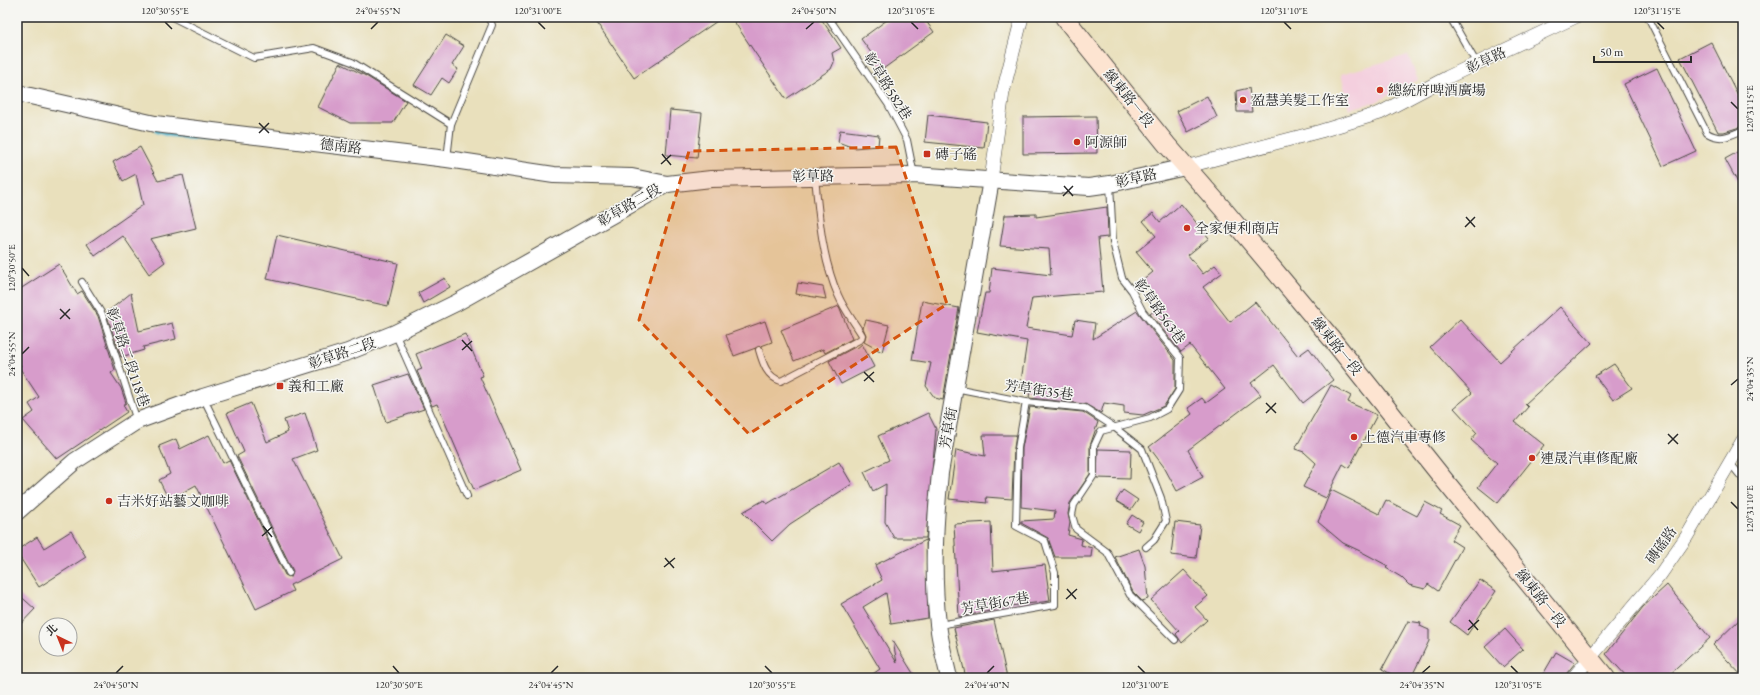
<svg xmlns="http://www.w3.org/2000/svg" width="1760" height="695" viewBox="0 0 1760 695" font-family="'EB Garamond','Noto Serif TC',serif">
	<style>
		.built { fill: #f4cfde }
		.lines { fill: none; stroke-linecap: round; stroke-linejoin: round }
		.stream { stroke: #58bcd6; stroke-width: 4 }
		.building { fill: #d79ccb }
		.service-casing { stroke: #484641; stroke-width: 8 }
		.minor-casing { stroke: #484641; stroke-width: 14 }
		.tertiary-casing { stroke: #484641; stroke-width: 18 }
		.secondary-casing { stroke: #484641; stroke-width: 20 }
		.service { stroke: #fff; stroke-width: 6 }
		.minor { stroke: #fff; stroke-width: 13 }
		.tertiary { stroke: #fff; stroke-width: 16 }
		.secondary { stroke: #fde4d1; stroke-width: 18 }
		.marked { fill: #d5540f; fill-opacity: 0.2; stroke: #d5540f; stroke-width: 3; stroke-dasharray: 8 5; stroke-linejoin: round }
		.ticks { fill: none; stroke: #2b2b2b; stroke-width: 1.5 }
		.poi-dot { fill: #c8321e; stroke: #f6f6f2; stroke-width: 1.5 }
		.labels { text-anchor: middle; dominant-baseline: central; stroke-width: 3; stroke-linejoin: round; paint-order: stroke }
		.street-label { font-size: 14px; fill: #2b2b2b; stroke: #f6f6f2 }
		.poi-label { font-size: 14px; fill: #2b2b2b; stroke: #f6f6f2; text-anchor: start }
		.neatline { fill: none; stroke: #2b2b2b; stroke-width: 1.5 }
		.ticks-label { font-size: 10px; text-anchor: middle; fill: #2b2b2b }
	</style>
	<rect width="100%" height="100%" fill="#f6f6f2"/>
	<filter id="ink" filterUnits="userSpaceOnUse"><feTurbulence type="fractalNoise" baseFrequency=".025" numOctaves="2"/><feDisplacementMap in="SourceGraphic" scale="8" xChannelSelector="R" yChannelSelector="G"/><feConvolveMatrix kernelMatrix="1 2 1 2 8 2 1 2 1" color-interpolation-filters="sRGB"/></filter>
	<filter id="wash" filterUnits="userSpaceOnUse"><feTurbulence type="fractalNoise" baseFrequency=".012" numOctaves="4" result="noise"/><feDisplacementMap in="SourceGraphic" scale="16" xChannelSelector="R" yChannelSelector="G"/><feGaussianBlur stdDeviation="0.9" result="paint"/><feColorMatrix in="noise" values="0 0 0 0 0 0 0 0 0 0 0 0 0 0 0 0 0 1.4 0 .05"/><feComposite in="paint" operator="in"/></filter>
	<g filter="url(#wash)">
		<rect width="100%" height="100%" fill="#e9e0bc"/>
		<path class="built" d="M1408,55L1418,80L1376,102L1349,109L1341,74Z"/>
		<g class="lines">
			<path class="stream" d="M156,131L169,135L207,138"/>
		</g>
		<g id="blocks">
			<g class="building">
				<path d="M593,17H723L634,78Z"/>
				<path d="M731,17H820L841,48L832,53L834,62L831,69L786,99Z"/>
				<path d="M891,17H923L934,32L883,69L861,39Z"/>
				<path d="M446,35L464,46L452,65L458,69L449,83L442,78L431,95L414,85Z"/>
				<path d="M1711,42L1743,105V126L1724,132H1718L1680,58Z"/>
				<path d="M340,63L366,76L406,101L393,123H350L318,107Z"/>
				<path d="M1657,68L1696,151L1663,166L1624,84Z"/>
				<path d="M1249,88L1252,112H1237L1236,91Z"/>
				<path d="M1207,96L1217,117L1188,132L1177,111Z"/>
				<path d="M670,110L702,113L697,158L666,155Z"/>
				<path d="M928,115L987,122L984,148L925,142Z"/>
				<path d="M1096,116L1097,153L1023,154V117Z"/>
				<path d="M840,130L879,135L878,146L854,148L838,142Z"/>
				<path d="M140,147L158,181L183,175L196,228L150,239L165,262L149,274L123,236L95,256L87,244L143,205L136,174L123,181L113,162Z"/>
				<path d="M1743,149V192L1725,159Z"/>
				<path d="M1181,204L1209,238L1188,255L1203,274L1215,265L1222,273L1203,287L1230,322L1255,302L1298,356L1309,348L1333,380L1303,403L1274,365L1251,383L1261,395L1188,450L1203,477L1177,491L1164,467L1149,447L1192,414L1188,408L1202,398L1206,403L1225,389L1190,345L1181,352L1150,314L1162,305L1142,281L1153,272L1136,252L1156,236L1143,221L1153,213L1160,222Z"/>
				<path d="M1107,207L1108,237L1098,238L1103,292L1032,298L1026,328L1072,335L1075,320L1095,323L1093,339L1137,311L1175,360V389L1164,406L1143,415L1124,413V406L1104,403L1101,413L1085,404L1029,398L1030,390L1020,388L1027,341L977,332L985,293H989L992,268L1051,275L1049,249L1000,246L1005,215L1036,214V217Z"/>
				<path d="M277,235L398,263L388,306L267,279Z"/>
				<path d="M59,264L77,294L82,291L98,316L115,370L111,373L121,388L126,403L123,405L127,412L57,459L23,420L34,412L29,404L39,397L19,367L21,366L17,359V291Z"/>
				<path d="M445,278L450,287L423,303L418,293Z"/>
				<path d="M798,283L823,287L826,299L796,294Z"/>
				<path d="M131,293L139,331L172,323L176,339L143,347L144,350L121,357L106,313Z"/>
				<path d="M922,301L959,308L943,400L935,398L926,386L931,363L912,360Z"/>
				<path d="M839,306L852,339L825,353L823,349L794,361L781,330Z"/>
				<path d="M1560,307L1592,343L1525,404L1528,407L1515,422L1544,445L1498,503L1478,487L1497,463L1471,440L1477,433L1454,408L1472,393L1430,347L1460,319L1500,362Z"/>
				<path d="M866,320L889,325L882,352L864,342L866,335L863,328Z"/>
				<path d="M765,321L772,342L734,356L726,335Z"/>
				<path d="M465,334L483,376L480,377L521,470L474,490L437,404L432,406L417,371L422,369L416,354Z"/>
				<path d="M862,344L874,367L841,384L829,361L855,347L856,349Z"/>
				<path d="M1614,364L1632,388L1613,400L1595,376Z"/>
				<path d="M408,374L424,409L386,422L374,385Z"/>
				<path d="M1331,385L1351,396L1348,402L1377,415L1349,468L1343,464L1326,498L1303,487L1316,463L1304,452L1295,449Z"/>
				<path d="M251,403L267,442L288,432L284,420L305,413L317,450L293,459L343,559L290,585L293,591L256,609L196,485L169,500L159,480L170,474L159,446L176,439L180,449L209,435L223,463L229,460L285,575L291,577L293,571L237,456L244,452L227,413Z"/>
				<path d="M1030,407L1083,412L1098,422L1090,446V474L1070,503L1068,514L1070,523L1068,535L1082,539L1081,545L1092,548L1091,557H1055L1048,538L1021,523V521L1054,519L1055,511L1021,507L1022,448Z"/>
				<path d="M928,413L936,429L926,538H894L885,522L886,484L873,491L864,472L889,460L878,436Z"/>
				<path d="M983,435H1016L1014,448L1012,499L986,497L987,503L949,499L956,450L985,456Z"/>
				<path d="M1098,449L1131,450L1130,479L1097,478Z"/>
				<path d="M839,462L852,484L790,524L772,541L743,512L764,500L767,504Z"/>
				<path d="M1123,490L1138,500L1131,510L1116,501Z"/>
				<path d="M1331,490L1379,514L1386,500L1417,516L1425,502L1442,511L1440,514L1460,525L1451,540L1462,547L1438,591L1428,584L1425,589L1409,585L1401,577L1386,568L1388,566L1360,551L1343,543L1318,522Z"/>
				<path d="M1132,515L1143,522L1138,531L1126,524Z"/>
				<path d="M991,522L993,571L1045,565L1050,601L995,608V610L959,617L954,524Z"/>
				<path d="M1175,522L1200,525L1196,558L1171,555Z"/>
				<path d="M71,531L86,557L39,587L17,553V550L37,537L44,548Z"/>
				<path d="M926,540L928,618L891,624L886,593L863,607L897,663L893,641L916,678H867L880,669L841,604L882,580L875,565Z"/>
				<path d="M1139,549L1145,566L1148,599L1142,601L1133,592L1115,557Z"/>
				<path d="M1184,570L1208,596L1195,607L1207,620L1182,643L1176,634L1179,631L1151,600Z"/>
				<path d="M1480,580L1496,591L1467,635L1450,622Z"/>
				<path d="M1667,585L1710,638L1666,678H1628L1606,654L1643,607Z"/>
				<path d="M17,593L35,609L17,628Z"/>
				<path d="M1743,616V677L1713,645Z"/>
				<path d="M994,620L1007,678H966L954,628Z"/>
				<path d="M1408,621L1421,623L1420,626L1429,630V641L1411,678H1398L1382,669Z"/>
				<path d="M1505,629L1523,649L1503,667L1485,647Z"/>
				<path d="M1556,652L1575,663L1567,673L1565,678H1541Z"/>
			</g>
		</g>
	</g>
	<g filter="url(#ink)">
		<use href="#blocks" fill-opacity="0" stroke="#484641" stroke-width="1"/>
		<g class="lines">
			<g class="service-casing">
				<g id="service">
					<path d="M172,17L254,58L314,48L352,62L451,124"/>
					<path d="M828,17L888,104L907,140L914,175"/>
					<path d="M1450,17L1477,64"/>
					<path d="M1648,17L1707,133C1721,141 1729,136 1743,130"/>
					<path d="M447,159L451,124L492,25L488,17"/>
					<path d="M1110,184L1113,242L1122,278L1132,291L1143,312L1180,358L1179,390L1167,409L1150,418L1101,431L1094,446V475L1074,505L1072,515L1076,529L1107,552L1130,595L1175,640"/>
					<path d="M82,282L102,314L137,421"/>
					<path d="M395,333L467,496"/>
					<path d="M759,350C763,364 767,377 781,381L861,339L862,335C854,322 844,309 838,295C822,258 819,217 815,177"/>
					<path d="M955,388L1026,402L1085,408L1114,427L1142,449L1161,498L1166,521L1154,540L1146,547"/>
					<path d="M203,397L289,573"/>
					<path d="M1730,463L1743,479"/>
					<path d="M939,625L1055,605V573L1045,541L1016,526L1018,448L1026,402"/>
				</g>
			</g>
			<g class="minor-casing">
				<g id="minor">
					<path d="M1185,167L1321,131L1380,113L1448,77L1575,17"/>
					<path d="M991,180L1003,92L1022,17"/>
					<path d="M1573,678L1660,575L1687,536L1743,440"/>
				</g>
			</g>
			<g class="tertiary-casing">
				<g id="tertiary">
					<path d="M17,93L155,124L447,159L554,175L632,177L667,184L711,179L914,175L1089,187L1110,184L1185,167"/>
					<path d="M17,512L75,461L137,421L203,397L348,352L395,333L456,303L667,184"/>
					<path d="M949,678C945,660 940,642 938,624C932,573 935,523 940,473L991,180"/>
				</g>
			</g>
			<g class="secondary-casing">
				<path id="secondary" d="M1064,17L1167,145L1223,209L1331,338L1445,481L1606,678"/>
			</g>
			<use href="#service" class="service"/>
			<use href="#minor" class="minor"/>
			<use href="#tertiary" class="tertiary"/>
			<use href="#secondary" class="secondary"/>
		</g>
	</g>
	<path class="marked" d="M896,147L947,304L749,434L639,320L689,151Z"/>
	<path class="ticks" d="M165,22L172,29M538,22L545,29M911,22L918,29M1284,22L1291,29M1657,22L1664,29M371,29L378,22M806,29L814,22M1731,102L1738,109M259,123L269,133M259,133L269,123M662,154L671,165M661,164L671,155M1064,186L1073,196M1063,196L1073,186M1466,217L1475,227M1465,227L1475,217M22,268L29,276M60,309L70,319M60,319L70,309M462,340L472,351M462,350L472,341M22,354L29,347M864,372L874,382M864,381L874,372M1731,385L1738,379M1266,403L1276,413M1266,413L1276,403M1668,434L1678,444M1668,444L1678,434M1731,502L1738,509M263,526L272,537M262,536L272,527M665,558L674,568M664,567L675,558M1067,589L1076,599M1066,599L1077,589M1469,620L1478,630M1468,630L1479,620M393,666L399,673M765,666L772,673M1138,666L1145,673M1511,666L1518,673M116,673L123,666M551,673L558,666M987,673L994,666M1422,673L1430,666"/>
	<g class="poi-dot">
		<circle cx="1380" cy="90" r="4"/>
		<circle cx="1243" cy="100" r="4"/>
		<circle cx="1077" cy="142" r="4"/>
		<rect x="923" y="150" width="8" height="8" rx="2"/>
		<circle cx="1187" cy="228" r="4"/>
		<rect x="276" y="382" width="8" height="8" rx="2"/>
		<circle cx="1354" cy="437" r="4"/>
		<circle cx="1532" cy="458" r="4"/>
		<circle cx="109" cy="501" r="4"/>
	</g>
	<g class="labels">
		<g class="street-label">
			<text transform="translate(1486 60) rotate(-25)">彰草路</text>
			<text transform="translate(888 86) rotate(58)">彰草路582巷</text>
			<text transform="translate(1129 98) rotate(51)">線東路一段</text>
			<text transform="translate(341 146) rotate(7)">德南路</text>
			<text transform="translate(813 176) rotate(-1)">彰草路</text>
			<text transform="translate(1136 178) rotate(-13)">彰草路</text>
			<text transform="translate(629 205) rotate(-30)">彰草路二段</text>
			<text transform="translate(1160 311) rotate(54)">彰草路563巷</text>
			<text transform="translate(1337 346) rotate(51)">線東路一段</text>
			<text transform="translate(342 353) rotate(-19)">彰草路二段</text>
			<text transform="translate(128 357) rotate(71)">彰草路二段118巷</text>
			<text transform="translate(1039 390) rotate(8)">芳草街35巷</text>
			<text transform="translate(948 428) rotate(-80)">芳草街</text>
			<text transform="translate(1661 545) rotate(-55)">磚磘路</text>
			<text transform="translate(1541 598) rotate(51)">線東路一段</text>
			<text transform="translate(995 603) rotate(-10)">芳草街67巷</text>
		</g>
		<g class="poi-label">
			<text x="1388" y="90">總統府啤酒廣場</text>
			<text x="1251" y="100">盈慧美髮工作室</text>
			<text x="1085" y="142">阿源師</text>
			<text x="935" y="154">磚子磘</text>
			<text x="1195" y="228">全家便利商店</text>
			<text x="288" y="386">義和工廠</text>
			<text x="1362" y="437">上德汽車專修</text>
			<text x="1540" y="458">連晟汽車修配廠</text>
			<text x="117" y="501">吉米好站藝文咖啡</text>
		</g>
	</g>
	<rect width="1760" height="695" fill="none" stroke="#f6f6f2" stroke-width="44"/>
	<g transform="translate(58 637) rotate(317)"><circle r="19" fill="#f6f6f2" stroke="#a5a5a2"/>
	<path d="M0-3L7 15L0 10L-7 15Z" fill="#c8321e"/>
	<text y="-6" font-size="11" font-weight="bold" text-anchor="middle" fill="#2b2b2b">北</text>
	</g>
	<path d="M1594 56v6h97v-6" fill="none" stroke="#2b2b2b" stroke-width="2"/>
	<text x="1600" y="56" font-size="12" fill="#2b2b2b" stroke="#f6f6f2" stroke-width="3" paint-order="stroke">50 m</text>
	<rect x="22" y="22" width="1716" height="651" class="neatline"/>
	<g class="ticks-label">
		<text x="165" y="14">120°30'55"E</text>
		<text x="378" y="14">24°04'55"N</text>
		<text x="538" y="14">120°31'00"E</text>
		<text x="814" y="14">24°04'50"N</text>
		<text x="911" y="14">120°31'05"E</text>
		<text x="1284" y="14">120°31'10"E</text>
		<text x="1657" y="14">120°31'15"E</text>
		<text transform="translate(1749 109) rotate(-90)" y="4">120°31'15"E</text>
		<text transform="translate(11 268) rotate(-90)" y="4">120°30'50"E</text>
		<text transform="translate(11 354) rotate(-90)" y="4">24°04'55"N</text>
		<text transform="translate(1749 379) rotate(-90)" y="4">24°04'35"N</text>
		<text transform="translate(1749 509) rotate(-90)" y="4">120°31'10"E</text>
		<text x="116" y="688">24°04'50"N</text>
		<text x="399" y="688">120°30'50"E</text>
		<text x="551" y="688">24°04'45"N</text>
		<text x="772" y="688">120°30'55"E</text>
		<text x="987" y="688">24°04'40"N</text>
		<text x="1145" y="688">120°31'00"E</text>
		<text x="1422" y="688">24°04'35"N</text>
		<text x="1518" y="688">120°31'05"E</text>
	</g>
</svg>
